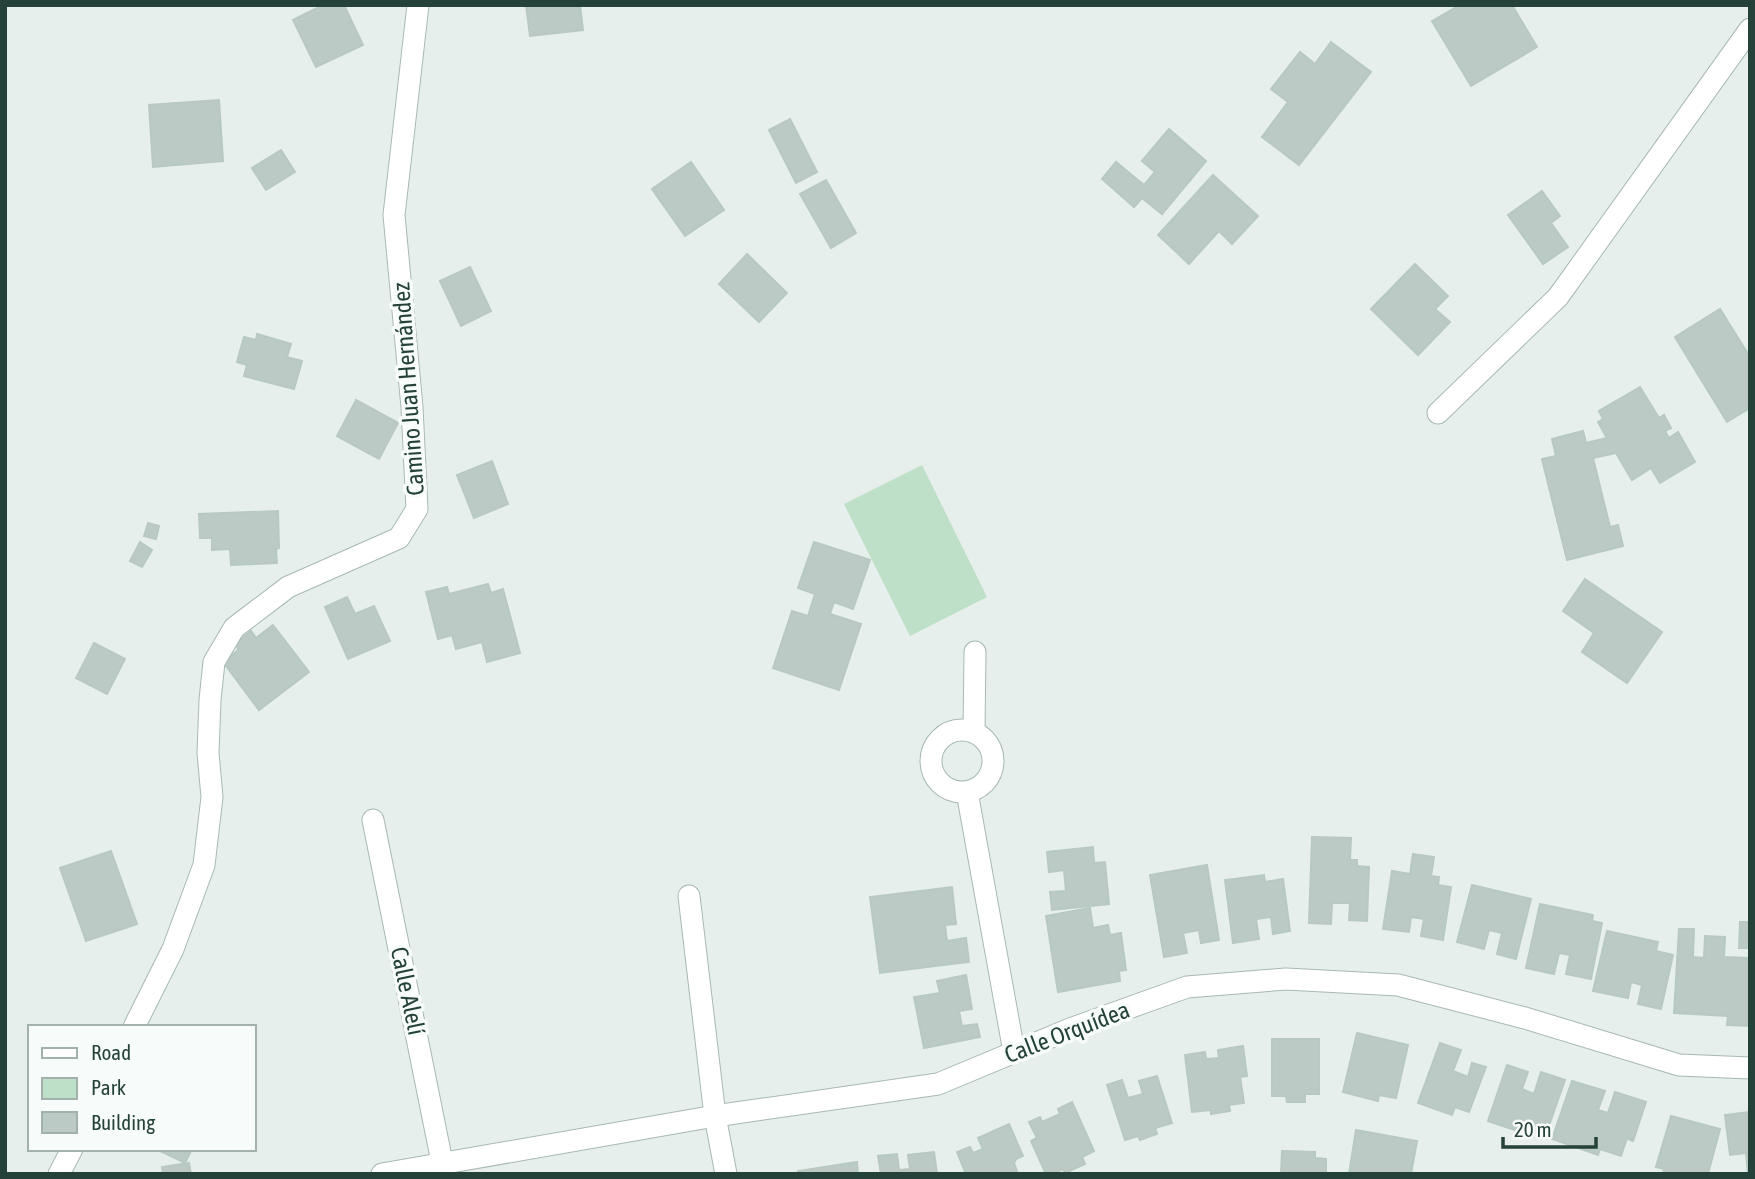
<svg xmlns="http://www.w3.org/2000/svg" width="1755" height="1179" viewBox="0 0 1755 1179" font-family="'Asap Condensed',sans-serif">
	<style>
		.green { fill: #bfe0c8 }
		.building { fill: #bbcac4; stroke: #b8c9c2; stroke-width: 2 }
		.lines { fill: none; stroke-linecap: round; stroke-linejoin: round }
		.minor-casing { stroke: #a8b8b2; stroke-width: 23 }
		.minor { stroke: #fff; stroke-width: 21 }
		.labels { text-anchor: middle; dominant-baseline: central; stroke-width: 7; stroke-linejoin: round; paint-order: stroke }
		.street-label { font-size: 24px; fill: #24423a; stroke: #f7fbf9 }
	</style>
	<rect width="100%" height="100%" fill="#e6efeb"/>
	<path class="green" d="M922,465L987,597L910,636L844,504Z"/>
	<g class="building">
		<path d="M323,5H344L363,45L316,67L293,20Z"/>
		<path d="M526,5H580L583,30L530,36Z"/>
		<path d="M1460,5H1512L1537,47L1471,86L1432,21Z"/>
		<path d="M1331,42L1371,72L1299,165L1262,137L1288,102L1271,89L1300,52L1315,64Z"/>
		<path d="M219,100L223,161L153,167L149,105Z"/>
		<path d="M790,119L817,172L796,183L769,130Z"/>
		<path d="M1169,129L1206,161L1162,214L1142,198L1134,207L1102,179L1116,162L1144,185L1155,172L1142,161Z"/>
		<path d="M281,150L295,172L266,190L252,168Z"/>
		<path d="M691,162L724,210L685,236L652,189Z"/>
		<path d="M1213,175L1258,216L1232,244L1219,231L1189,264L1158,235Z"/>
		<path d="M826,180L856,233L831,248L800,194Z"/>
		<path d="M1542,191L1560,216L1551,223L1568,247L1543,264L1508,215Z"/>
		<path d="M747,254L787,293L759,322L719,284Z"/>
		<path d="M1415,264L1448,296L1435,309L1450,322L1418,355L1371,309Z"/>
		<path d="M470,267L491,311L461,326L440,281Z"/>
		<path d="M1720,309L1750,357V408L1727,422L1675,337Z"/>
		<path d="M257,334L291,344L287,357L302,361L294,389L244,376L247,365L237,362L244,337L256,340Z"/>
		<path d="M1640,387L1659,418L1664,415L1671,428L1665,431L1669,438L1678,432L1695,462L1660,483L1651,468L1632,480L1616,453L1593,458L1610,527L1618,525L1623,546L1567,560L1542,459L1556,456L1552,439L1583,431L1586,443L1607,438L1598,422L1603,419L1599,411Z"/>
		<path d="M356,400L398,423L379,459L337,436Z"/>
		<path d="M492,461L508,504L474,518L457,475Z"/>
		<path d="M278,511L279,548L276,549L277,563L231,565L230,549L212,550V538H200L199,514Z"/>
		<path d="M148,523L159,526L156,539L144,536Z"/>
		<path d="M140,542L152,550L142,567L130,561Z"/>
		<path d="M814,542L870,560L853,609L834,602L830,614L861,624L839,690L773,668L792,611L808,616L815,594L798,588Z"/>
		<path d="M1585,579L1662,632L1627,683L1582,652L1594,633L1563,611Z"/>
		<path d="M488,584L491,593L503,589L520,653L487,662L482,642L456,649L452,635L438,639L426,592L447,587L449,594Z"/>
		<path d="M347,597L355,614L374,606L390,641L348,659L325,607Z"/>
		<path d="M273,625L309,672L259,710L223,662L238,650L236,643L251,631L256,638Z"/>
		<path d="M94,643L125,659L107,694L76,678Z"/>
		<path d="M1312,837L1351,838L1350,860H1357V866L1369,867L1367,921L1349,920L1350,903H1332L1331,924L1309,923Z"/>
		<path d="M1093,847L1094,863L1105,862L1109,904L1052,910L1050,892L1066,891L1064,870L1049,872L1047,852Z"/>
		<path d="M111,851L137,924L86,941L60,868Z"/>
		<path d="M1413,854L1434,857L1431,876L1439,877L1438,885L1451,887L1443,940L1421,936L1424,919L1411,917L1409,932L1383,929L1392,871L1410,874Z"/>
		<path d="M1207,865L1219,940L1201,943L1199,930L1183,933L1187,953L1164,957L1150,875Z"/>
		<path d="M1264,875L1265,882L1283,879L1290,931L1273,934L1271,917L1256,919L1259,939L1233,943L1225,880Z"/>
		<path d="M1472,885L1531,899L1516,959L1497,954L1502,933L1489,930L1484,949L1457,942Z"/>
		<path d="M952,887L956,924L945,925L947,941L966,938L969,962L880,973L870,897Z"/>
		<path d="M1540,904L1593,915L1592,921L1602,923L1591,979L1566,974L1570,955L1559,953L1554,974L1526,968Z"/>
		<path d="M1090,908L1093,928L1108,925L1110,935L1121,933L1126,970L1119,971L1120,981L1058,992L1046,916Z"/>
		<path d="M1740,922H1750V948H1739Z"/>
		<path d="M1679,929H1694L1693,957L1704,958L1705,936L1725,937L1724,957L1750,958V1026L1727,1025L1728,1016L1674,1013Z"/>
		<path d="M1607,931L1658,942L1656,951L1673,955L1661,1009L1638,1004L1642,985L1631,982L1628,998L1593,991Z"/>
		<path d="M966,975L972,1009L959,1011L962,1026L977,1024L980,1037L924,1048L914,997L940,993L937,981Z"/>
		<path d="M1357,1033L1408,1045L1396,1098L1379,1095L1378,1101L1343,1092Z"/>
		<path d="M1272,1039H1319V1094H1305V1102H1287L1286,1096H1272Z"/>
		<path d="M1440,1043L1461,1050L1453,1071L1468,1077L1472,1063L1486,1067L1469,1112L1455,1107L1452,1115L1418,1103Z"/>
		<path d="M1243,1046L1247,1076L1240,1077L1244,1103L1229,1105L1230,1111L1211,1114V1110L1192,1112L1185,1055L1205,1052L1206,1059L1219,1058L1218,1050Z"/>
		<path d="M1507,1065L1528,1072L1522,1089L1534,1094L1541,1072L1565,1080L1546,1134L1527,1127V1134L1488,1121Z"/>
		<path d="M1157,1076L1172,1123L1155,1128L1157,1134L1140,1140L1138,1136L1125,1140L1107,1085L1122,1080L1128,1098L1143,1094L1139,1081Z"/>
		<path d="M1572,1081L1605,1091L1598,1110L1608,1113L1615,1092L1646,1102L1633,1141L1627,1138L1621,1156L1600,1149L1598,1155L1552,1139Z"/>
		<path d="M1072,1102L1094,1151L1082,1157L1085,1164L1065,1173L1063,1169L1052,1174H1046L1031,1141L1037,1138L1029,1122L1040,1117L1042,1122L1060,1114L1058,1109Z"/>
		<path d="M1750,1112V1174H1748L1746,1153L1730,1155L1725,1115Z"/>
		<path d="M1671,1116L1720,1129L1708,1174H1663L1664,1169L1656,1167Z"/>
		<path d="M1009,1124L1023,1156L1016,1159L1014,1163L1018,1174H966L957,1152L970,1147L973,1153L983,1149L978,1138Z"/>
		<path d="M1356,1130L1417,1141L1411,1174H1349Z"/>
		<path d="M162,1149H192L185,1163L160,1151Z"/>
		<path d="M1282,1151L1315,1152V1158L1326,1159V1174H1281Z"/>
		<path d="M934,1152L937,1174H881L878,1156L897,1154L899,1170L910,1169L908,1155Z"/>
		<path d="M857,1162L858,1174H798V1171Z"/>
		<path d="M189,1163L191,1174H163L162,1167Z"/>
	</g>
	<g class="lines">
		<g class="minor-casing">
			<g id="minor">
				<path d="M1438,413L1558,297L1750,29"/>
				<circle cx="962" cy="761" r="31"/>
				<path d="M974,732L975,652"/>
				<path d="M967,792L1014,1052"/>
				<path d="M373,820L442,1162"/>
				<path d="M689,896L715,1116L726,1174"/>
				<path d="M134,1027L173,949L204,865L212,797L208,753L210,700L214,662L234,628L288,587L399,538L417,509L412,407L394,215L418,5"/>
				<path d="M59,1174L72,1149"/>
				<path d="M382,1174L715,1116L938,1084L1070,1029L1187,987L1286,979L1398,985L1525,1018L1679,1065L1750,1068"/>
			</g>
		</g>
		<use href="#minor" class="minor"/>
	</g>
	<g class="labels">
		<g class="street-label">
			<text transform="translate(408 389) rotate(-94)">Camino Juan Hernández</text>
			<text transform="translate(408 991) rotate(78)">Calle Alelí</text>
			<text transform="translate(1067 1032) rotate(-21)">Calle Orquídea</text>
		</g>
	</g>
	<rect width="1755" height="1179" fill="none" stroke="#24423a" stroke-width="14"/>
	<rect x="28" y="1025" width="228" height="126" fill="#f7fbf9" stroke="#a3b1ad" stroke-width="2"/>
	<rect x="42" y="1048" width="35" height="10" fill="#ffffff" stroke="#a3b1ad" stroke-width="2"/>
	<text x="91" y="1060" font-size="21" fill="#24423a">Road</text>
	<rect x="42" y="1078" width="35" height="21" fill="#bfe0c8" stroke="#a3b1ad" stroke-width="2"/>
	<text x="91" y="1095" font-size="21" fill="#24423a">Park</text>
	<rect x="42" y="1112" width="35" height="21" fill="#bbcac4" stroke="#a3b1ad" stroke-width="2"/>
	<text x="91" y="1130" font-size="21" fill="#24423a">Building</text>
	<path d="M1503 1137v10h93v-10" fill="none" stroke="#24423a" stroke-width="3.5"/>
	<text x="1514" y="1137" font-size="21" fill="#24423a" stroke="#f7fbf9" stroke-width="5" paint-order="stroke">20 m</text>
</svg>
